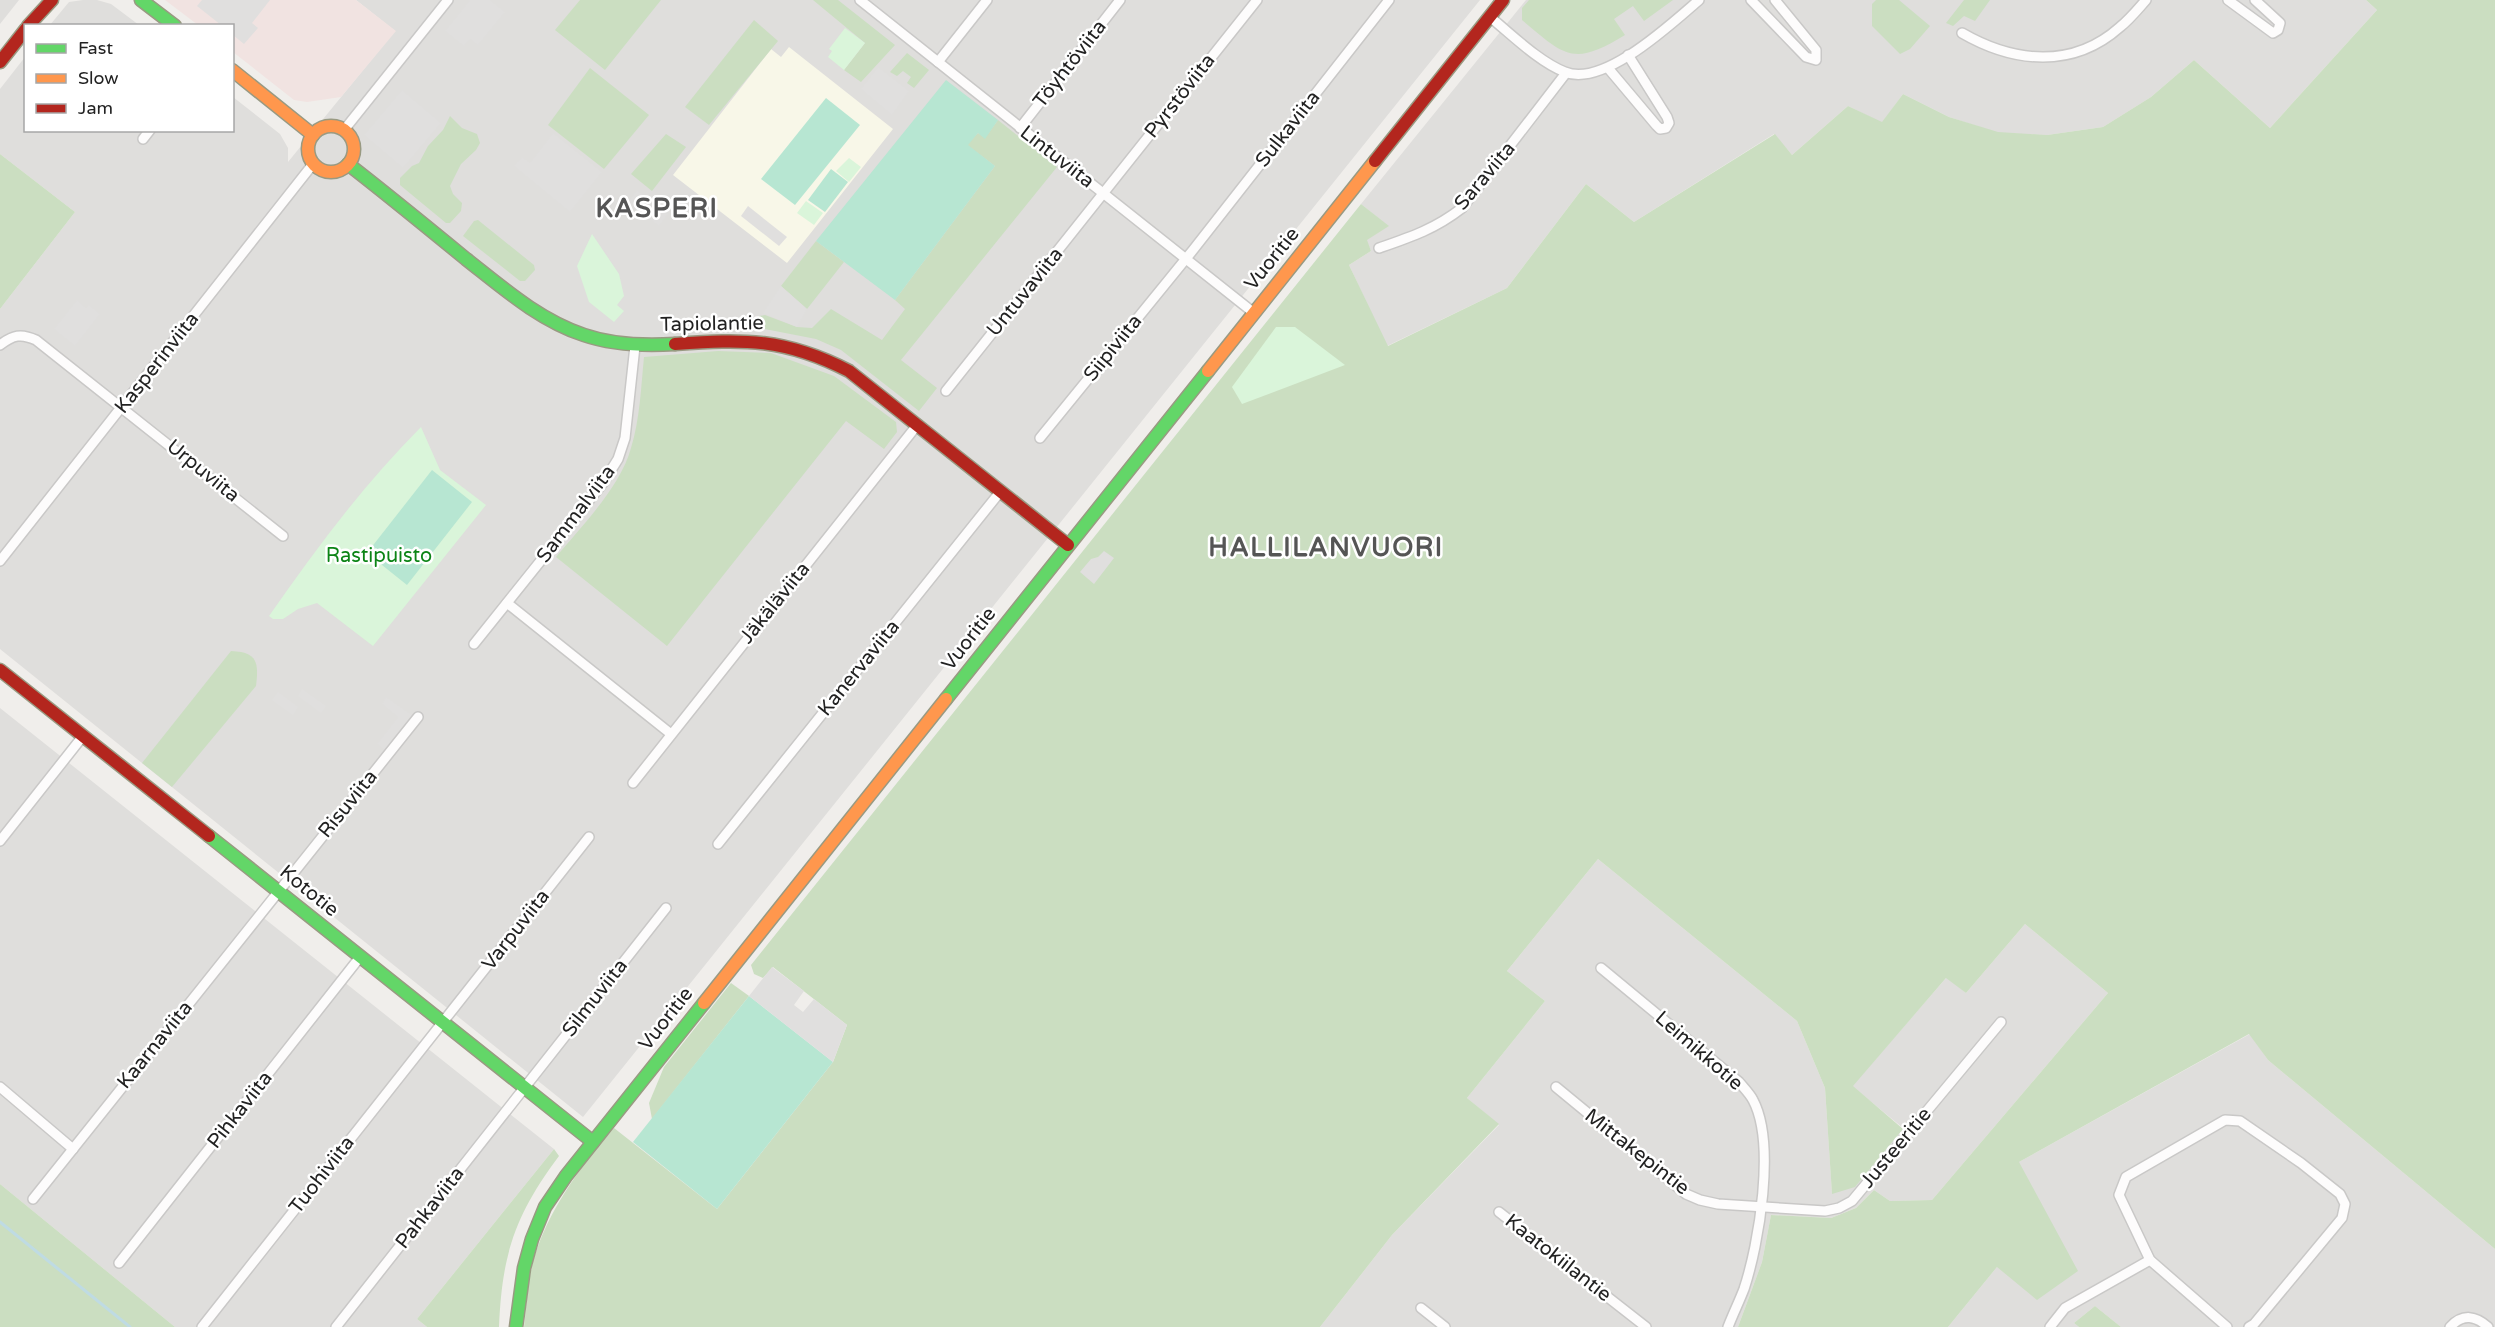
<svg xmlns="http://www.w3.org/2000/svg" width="2495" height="1327" viewBox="0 0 2495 1327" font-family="'Varela Round',sans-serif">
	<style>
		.residential { fill: #dfdedc }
		.commercial { fill: #f1e3e1 }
		.education { fill: #f8f7e8 }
		.forest { fill: #cbdec1 }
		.park { fill: #daf5da }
		.pitch { fill: #b7e6d2 }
		.parking { fill: #e0dfde }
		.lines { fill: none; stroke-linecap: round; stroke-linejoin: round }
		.stream { stroke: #bfdbe3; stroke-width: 3 }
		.street-casing { stroke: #c9c8c7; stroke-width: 12 }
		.fast-casing { stroke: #999a82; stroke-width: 15 }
		.slow-casing { stroke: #999a82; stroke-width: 15 }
		.jam-casing { stroke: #999a82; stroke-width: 15 }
		.street { stroke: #fdfcfc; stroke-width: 9 }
		.fast { stroke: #63d668; stroke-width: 12 }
		.slow { stroke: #ff974d; stroke-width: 12 }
		.jam { stroke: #b3261e; stroke-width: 12 }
		.labels { text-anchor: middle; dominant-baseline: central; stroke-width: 5; stroke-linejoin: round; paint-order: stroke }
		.street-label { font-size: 20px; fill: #222; stroke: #fff }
		.park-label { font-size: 20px; fill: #0c8416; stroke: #fff }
		.district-label { font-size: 26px; font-weight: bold; letter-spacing: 1.5px; fill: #555; stroke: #fff }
	</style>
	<rect width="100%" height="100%" fill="#f0eeeb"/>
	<g class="residential">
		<path d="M0,0H19L0,24Z"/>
		<path d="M83,0H97L111,4L139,25H50L69,2Z"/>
		<path d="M356,0H1480L583,1117L0,649V309L75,212L0,154V89L25,57L26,130H232L233,97L280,134L288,148V162L395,31Z"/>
		<path d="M1526,0H2366L2377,10L2270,128L2194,60L2151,97L2103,127L2047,135L1998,133L1949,117L1903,94L1882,123L1848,106L1792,155L1774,134L1634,222L1586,184L1507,288L1387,346L1349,265L1371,251L1366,240L1388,226L1361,204Z"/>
		<path d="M0,708L554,1149L417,1319L427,1327H175L0,1184Z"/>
		<path d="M1598,859L1797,1021L1825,1088L1832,1193L1903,1128L1852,1086L1947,977L1966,993L2025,924L2108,993L1932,1200L1890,1201L1874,1190L1856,1208L1831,1218L1771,1215L1762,1262L1738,1327H1320L1392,1235L1499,1125L1467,1098L1545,1001L1507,971Z"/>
		<path d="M2250,1034L2268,1060L2495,1249V1327H2121L2095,1306L2074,1323L2079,1327H1948L1997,1267L2019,1162Z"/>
	</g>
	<path class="commercial" d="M165,0H356L396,31L341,97L307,102L294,100L233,52L232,26L198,25Z"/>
	<path class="education" d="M789,47L893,129L787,263L673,175L771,49L781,57Z"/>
	<g class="forest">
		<path d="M580,0H661L605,70L555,30Z"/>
		<path d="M813,0H838L895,45L861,82L844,70L865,43Z"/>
		<path d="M1529,0H1673L1644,21L1633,6L1614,19L1625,35C1573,67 1565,56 1522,20V8Z"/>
		<path d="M1876,0H1899L1930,26L1910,49L1900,54L1872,26V4Z"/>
		<path d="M1964,0H1990L1975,21L1964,16L1953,26L1946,23Z"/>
		<path d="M2366,0H2495V1249L2268,1060L2249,1034L2019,1162L2078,1271L2037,1300L1997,1267L1948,1327H1738L1762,1262L1771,1215L1831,1218L1856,1208L1874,1190L1890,1201L1932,1200L2108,993L2025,924L1966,993L1946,978L1853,1086L1903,1129L1855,1187L1832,1194L1825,1088L1797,1021L1598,859L1507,971L1545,1001L1467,1098L1499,1124L1392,1235L1320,1327H524C527,1301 528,1273 537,1249C553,1204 583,1163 614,1128L717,1209L833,1062L847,1025L773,967L763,978L754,974L751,965L1361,204L1389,226L1367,240L1371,251L1349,265L1388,346L1507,288L1586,184L1634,222L1775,134L1792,155L1848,106L1882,122L1903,94L1949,117L1998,132L2047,135L2103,127L2151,97L2194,60L2270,128L2377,10Z"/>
		<path d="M754,20L778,41L709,125L685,107Z"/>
		<path d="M907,53L929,70L914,88L907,83L911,77L903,71L897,76L890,72Z"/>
		<path d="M590,68L649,115L604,169L548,125Z"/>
		<path d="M450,116L462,128L477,134L480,143L476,150L461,164L450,186L453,194L462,203L461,211L450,223H446L400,185V178L412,166L419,163L428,146L443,130Z"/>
		<path d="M998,120L1057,167L901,360L937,388L919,411L841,350L816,339L759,328V316L765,315L797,327L812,328L831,309L882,340L905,309L895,300L995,166L967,145L978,133L985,138Z"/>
		<path d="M666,134L686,147L652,191L631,174Z"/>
		<path d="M0,154L75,212L0,309Z"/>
		<path d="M478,220L534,265L535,270L525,281H520L463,236L474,221Z"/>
		<path d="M816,241L844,262L807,309L781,286Z"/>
		<path d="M718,351L771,353L834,376L896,422L897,432L884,449L846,421L667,646L556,557C581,527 621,486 631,448C640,419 641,387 644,357Z"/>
		<path d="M231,651C257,652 259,662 256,686L172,787L142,763Z"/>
		<path d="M731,983L749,996L652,1119L649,1103L664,1067Z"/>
		<path d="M554,1149L559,1156C515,1215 502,1254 499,1327H427L417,1319Z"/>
		<path d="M0,1184L175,1327H0Z"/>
		<path d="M2095,1306L2121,1327H2079L2074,1323Z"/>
	</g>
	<g class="park">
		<path d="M845,28L865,43L844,70L828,57L832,51L829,49Z"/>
		<path d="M849,158L861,167L849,182L836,171Z"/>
		<path d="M806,201L823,213L814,225L797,213Z"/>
		<path d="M592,234L619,274L624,296L617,305L624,311L614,322L589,302L577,266Z"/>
		<path d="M1276,327H1295L1345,365L1242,404L1232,387Z"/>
		<path d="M421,427L440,470L486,505L373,646L317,603L298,609L283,619H273L269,616C315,550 364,484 421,427Z"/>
	</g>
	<g class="pitch">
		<path d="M946,80L998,120L985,139L978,133L968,145L995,166L895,300L816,241Z"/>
		<path d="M826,98L860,125L795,205L761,179Z"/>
		<path d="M831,169L848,182L825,212L808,200Z"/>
		<path d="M432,470L472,502L407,585L367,553Z"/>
		<path d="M749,996L833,1062L717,1209L633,1142Z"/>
	</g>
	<g class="parking">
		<path d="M202,0H270L252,23L258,28L244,44L233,35L232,26L221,25L197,6Z"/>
		<path d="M470,0H490L505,12L478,45L470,39L464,46L445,31Z"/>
		<path d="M878,67L909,91L892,115L861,89Z"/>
		<path d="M402,90L441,123L403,168L364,135Z"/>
		<path d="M553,133L602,172L570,212L514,166L522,157L530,163Z"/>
		<path d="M637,190L668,214L659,226L628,202Z"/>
		<path d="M748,206L787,237L779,246L741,216Z"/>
		<path d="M781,286L807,309L797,327L763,313Z"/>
		<path d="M77,300L86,308L89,305L100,314L75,346L54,329Z"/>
		<path d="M1104,551L1114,558L1094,584L1080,572L1091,559L1098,557Z"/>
		<path d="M302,689L326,706L321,713L298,696Z"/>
		<path d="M278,692L298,707L293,715L272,700Z"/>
		<path d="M386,697L413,716L385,750L377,744L398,717L382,704Z"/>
		<path d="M772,967L804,991L794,1005L803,1012L814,999L847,1025L833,1062L749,996Z"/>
	</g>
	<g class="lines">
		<path class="stream" d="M0,1222L130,1327"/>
		<g class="street-casing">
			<g id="street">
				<path d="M860,0L1254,313"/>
				<path d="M1751,0L1806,57L1816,60V50L1775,0"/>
				<path d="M2228,0L2273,33L2278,30L2280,23L2255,0"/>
				<path d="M1490,17C1511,34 1539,62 1565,72C1603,88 1671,24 1699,0"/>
				<path d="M1962,33C2014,63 2073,69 2120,27C2130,19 2138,9 2146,0"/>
				<path d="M938,62L987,0"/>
				<path d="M1608,68L1656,125L1660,129L1666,128L1669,123L1667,117L1628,55"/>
				<path d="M1020,128L1120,0"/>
				<path d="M344,130L448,0"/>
				<path d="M143,139L150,130"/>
				<path d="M1379,248C1411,237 1435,229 1462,208L1566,73"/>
				<path d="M0,345C13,335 21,333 36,340L283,536"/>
				<path d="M946,391L1257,0"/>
				<path d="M1040,438L1193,250L1389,0"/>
				<path d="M0,561L313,164"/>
				<path d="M507,603L671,734"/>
				<path d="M474,644L603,483L618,459L625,438L635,346"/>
				<path d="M633,783L918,424"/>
				<path d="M0,841L83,736"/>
				<path d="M718,844L1000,492"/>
				<path d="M1601,968L1739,1082C1744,1088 1750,1094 1753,1100C1776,1143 1759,1244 1744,1289C1739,1302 1733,1314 1728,1327"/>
				<path d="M0,1087L73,1149"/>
				<path d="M1556,1087L1686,1194L1700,1200L1718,1204L1825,1211L1839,1208L1852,1201L2001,1022"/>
				<path d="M33,1199L418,717"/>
				<path d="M1499,1212L1646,1327"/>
				<path d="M119,1263L360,957"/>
				<path d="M1421,1308L1445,1327"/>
				<path d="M202,1327L589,837"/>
				<path d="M336,1327L666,908"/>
				<path d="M2050,1327L2065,1308L2150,1260"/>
				<path d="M2227,1327L2150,1260L2119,1195L2126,1177L2225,1120L2240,1121L2301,1163L2340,1194L2345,1204L2342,1218L2254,1324L2249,1327"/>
				<path d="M2450,1327C2463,1313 2476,1316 2488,1327"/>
			</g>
		</g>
		<g class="fast-casing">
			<g id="fast">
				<path d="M141,0L175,26"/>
				<path d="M348,164C388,195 427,227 466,259C503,288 539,320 584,335C613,345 644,346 675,344"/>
				<path d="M946,699L1208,371"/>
				<path d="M209,836L593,1142"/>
				<path d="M516,1327L524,1268L532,1239L545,1207L566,1176L704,1003"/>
			</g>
		</g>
		<g class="slow-casing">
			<g id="slow">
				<path d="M232,70L313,135"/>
				<circle cx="331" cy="149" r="23"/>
				<path d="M1208,371L1375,161"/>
				<path d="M704,1003L946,699"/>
			</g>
		</g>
		<g class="jam-casing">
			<g id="jam">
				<path d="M28,26L52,0"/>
				<path d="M0,62L26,29"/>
				<path d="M1375,161L1503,0"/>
				<path d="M675,344C744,339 785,338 849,371L1068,545"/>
				<path d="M0,670L209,836"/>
			</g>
		</g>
		<use href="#street" class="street"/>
		<use href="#fast" class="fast"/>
		<use href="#slow" class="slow"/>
		<use href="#jam" class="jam"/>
	</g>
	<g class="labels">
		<g class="street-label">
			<text transform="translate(1070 64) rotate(-52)">Töyhtöviita</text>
			<text transform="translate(1180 96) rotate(-52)">Pyrstöviita</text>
			<text transform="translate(1288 129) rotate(-52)">Sulkaviita</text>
			<text transform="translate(1057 157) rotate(38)">Lintuviita</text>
			<text transform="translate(1485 176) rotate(-50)">Saraviita</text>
			<text transform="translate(1272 259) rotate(-51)">Vuoritie</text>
			<text transform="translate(1025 292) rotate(-51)">Untuvaviita</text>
			<text transform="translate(712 324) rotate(-1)">Tapiolantie</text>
			<text transform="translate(1113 348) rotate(-51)">Siipiviita</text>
			<text transform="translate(157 363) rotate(-52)">Kasperinviita</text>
			<text transform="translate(203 471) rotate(39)">Urpuviita</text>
			<text transform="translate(576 514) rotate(-53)">Sammalviita</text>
			<text transform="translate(775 603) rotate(-51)">Jäkäläviita</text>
			<text transform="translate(969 639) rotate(-52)">Vuoritie</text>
			<text transform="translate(859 668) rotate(-51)">Kanervaviita</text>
			<text transform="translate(348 804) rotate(-51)">Risuviita</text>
			<text transform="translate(309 891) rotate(39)">Kototie</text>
			<text transform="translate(516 930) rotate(-52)">Varpuviita</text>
			<text transform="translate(595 998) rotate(-52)">Silmuviita</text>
			<text transform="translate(666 1019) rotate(-52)">Vuoritie</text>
			<text transform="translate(155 1045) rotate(-51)">Kaarnaviita</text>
			<text transform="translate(1699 1051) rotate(41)">Leimikkotie</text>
			<text transform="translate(240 1110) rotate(-52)">Pihkaviita</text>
			<text transform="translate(1896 1148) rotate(-50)">Justeeritie</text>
			<text transform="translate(1637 1152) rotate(38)">Mittakepintie</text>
			<text transform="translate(322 1175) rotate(-52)">Tuohiviita</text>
			<text transform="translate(430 1208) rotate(-52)">Pahkaviita</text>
			<text transform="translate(1558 1258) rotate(38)">Kaatokiilantie</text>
		</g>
		<g class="park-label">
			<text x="379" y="556">Rastipuisto</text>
		</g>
		<g class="district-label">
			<text x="657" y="208">KASPERI</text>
			<text x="1326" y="547">HALLILANVUORI</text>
		</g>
	</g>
	<rect x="24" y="24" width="210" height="108" fill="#ffffff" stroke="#a7a7a7" stroke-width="1.5"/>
	<rect x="36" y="44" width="30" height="9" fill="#63d668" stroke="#a7a7a7" stroke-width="1.5"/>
	<text x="78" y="54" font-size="18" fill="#222222">Fast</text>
	<rect x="36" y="74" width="30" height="9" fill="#ff974d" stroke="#a7a7a7" stroke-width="1.5"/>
	<text x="78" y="84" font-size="18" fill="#222222">Slow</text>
	<rect x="36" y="104" width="30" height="9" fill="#b3261e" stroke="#a7a7a7" stroke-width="1.5"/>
	<text x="78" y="114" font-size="18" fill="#222222">Jam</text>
</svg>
